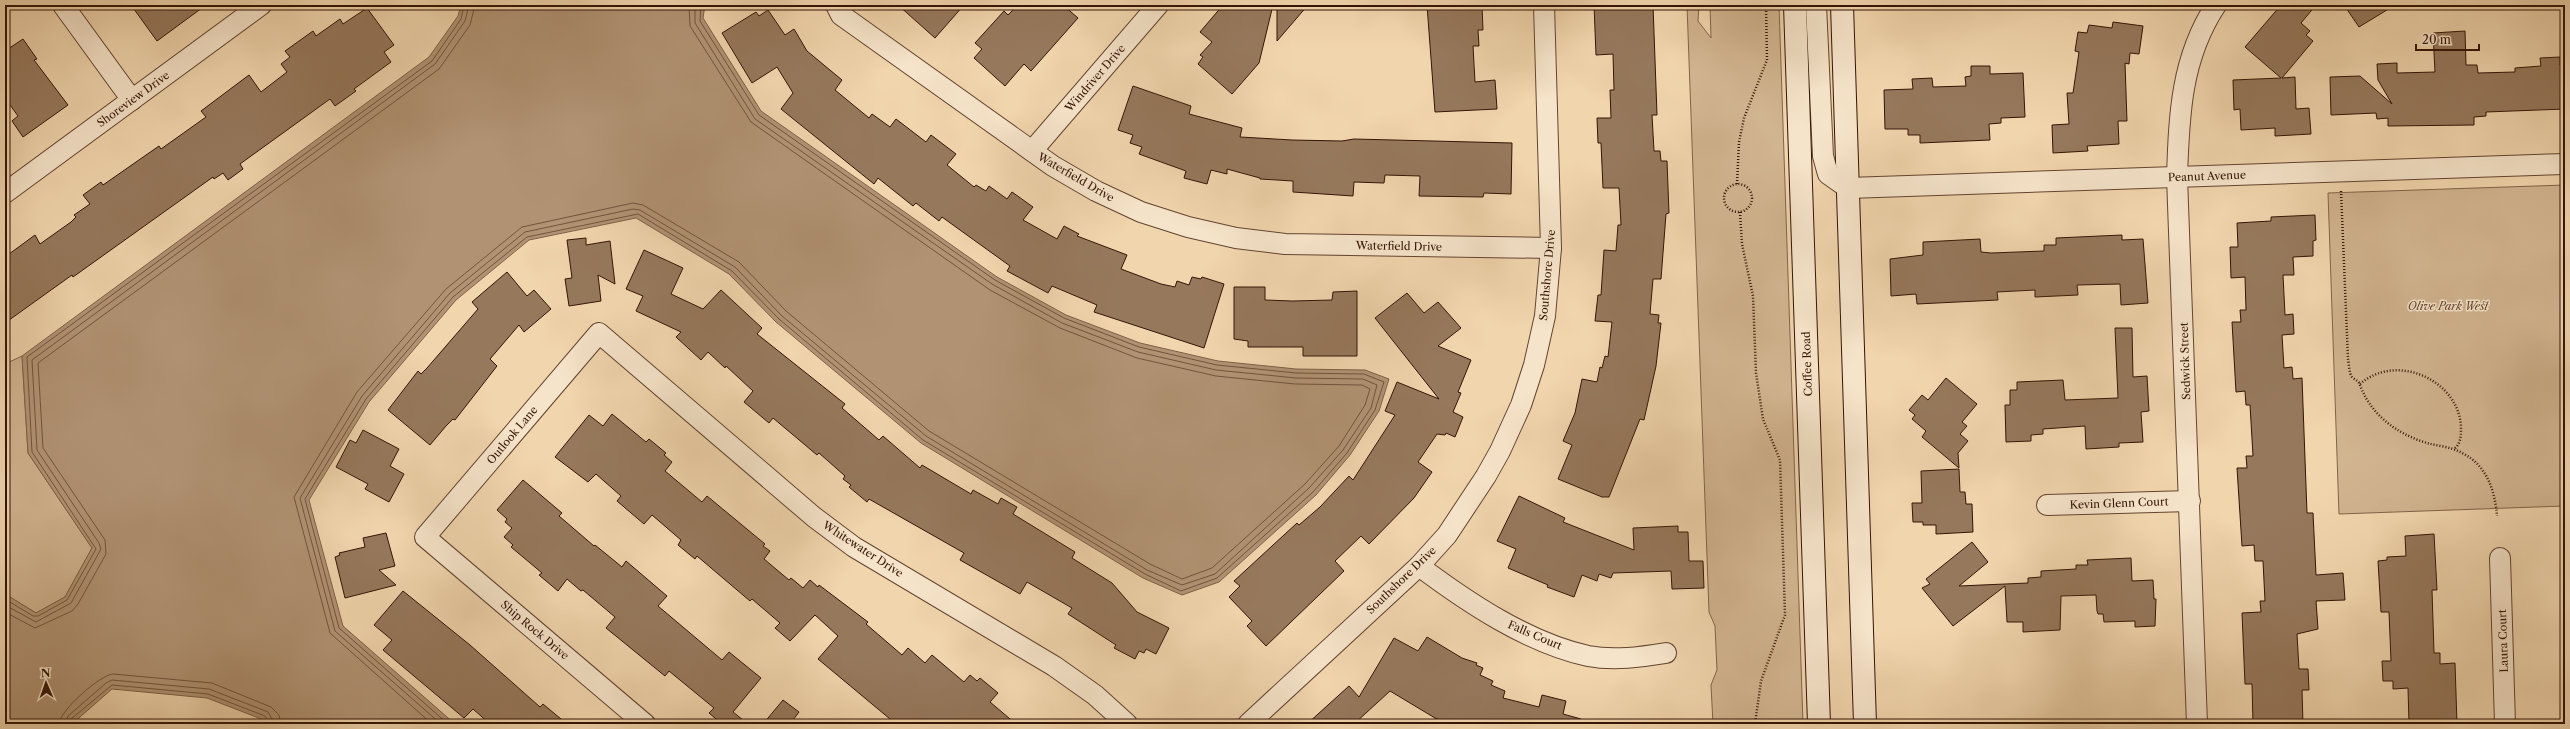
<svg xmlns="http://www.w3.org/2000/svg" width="2570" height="729" viewBox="0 0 2570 729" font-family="'Libre Caslon Text',serif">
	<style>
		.green { fill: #d1b490; stroke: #82644a }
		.water { fill: #b19374; stroke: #7f6048 }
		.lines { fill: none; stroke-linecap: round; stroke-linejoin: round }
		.shore { stroke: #72543c; stroke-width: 1 }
		.building { fill: #96785c; stroke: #341405 }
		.street-casing { stroke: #63442f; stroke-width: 22 }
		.secondary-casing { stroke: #341405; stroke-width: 24 }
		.path { stroke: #341405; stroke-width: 2.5; stroke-dasharray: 1 2; stroke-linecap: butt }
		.street { stroke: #f6e4ca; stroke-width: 20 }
		.secondary { stroke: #f6e4ca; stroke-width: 22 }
		.labels { text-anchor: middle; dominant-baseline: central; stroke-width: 3; stroke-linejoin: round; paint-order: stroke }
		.street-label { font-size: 11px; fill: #341405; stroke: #f6e4ca }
		.park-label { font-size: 11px; font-style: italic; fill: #63442f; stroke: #f6e4ca }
	</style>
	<rect width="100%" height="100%" fill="#f1d5ad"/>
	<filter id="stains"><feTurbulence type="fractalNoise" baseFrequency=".005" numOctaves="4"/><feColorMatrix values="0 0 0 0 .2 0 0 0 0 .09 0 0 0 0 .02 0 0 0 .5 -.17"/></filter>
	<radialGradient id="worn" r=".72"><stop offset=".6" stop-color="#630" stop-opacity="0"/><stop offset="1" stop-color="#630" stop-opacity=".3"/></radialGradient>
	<g class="green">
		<path d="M1687,5H1699L1698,21L1711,38L1710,5H1779L1803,724H1713L1711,685L1717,670L1715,626L1709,612Z"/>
		<path d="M2565,185V506L2339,514L2328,193Z"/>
		<path d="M22,356L28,453L92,548L65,597L36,613L5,594V364Z"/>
	</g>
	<path class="water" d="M461,5H705L703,18L761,111L997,277L1066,315L1140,343L1218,361L1296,369L1365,370L1389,379L1379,411L1350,455L1316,495L1219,582L1182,595L1143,578L921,443L776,322L729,274L636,218L529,240L456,300L369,402L309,500L343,626L455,724H266L264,720L207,698L112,689L72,724H5V594L36,613L65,597L92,548L28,453L22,356L429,57L458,16Z"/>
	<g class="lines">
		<g class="shore">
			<path d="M5,599L33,616H38L67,600L96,549L32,452L27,357L432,61L461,19L464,5"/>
			<path d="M5,605L36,622L71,603L101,549L99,543L37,450L32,360L435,64L465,21L469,5"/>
			<path d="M5,612L35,628L72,611L78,604L106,554L105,540L43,448L38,363L439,69L470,25L475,5"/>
			<path d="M59,724C59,711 100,675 113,674L212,683L271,707L279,715L281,724"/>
			<path d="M65,724L68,716L106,683L112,680L209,689L268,712L275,724"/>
			<path d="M70,724L71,719L112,685L208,694L265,716L270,724"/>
			<path d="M432,724L330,633L294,497L357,392L446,289L522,227L633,203L643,205L739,262L786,311L929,431L1150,564L1182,579L1212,568L1305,484L1339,446L1365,405L1370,389L1362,385L1295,384L1216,376L1137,358L1060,328L990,290L751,122L690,26L689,5"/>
			<path d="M441,724L335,631L300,498L362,396L450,293L525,232L633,209L640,210L735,267L782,316L926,436L1147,570L1182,585L1215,574L1309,488L1343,450L1371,408L1377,385L1363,379L1296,378L1216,370L1138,352L1062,323L992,284L755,119L695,23V5"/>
			<path d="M448,724L339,628L305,499L366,399L453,297L527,237L638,214L732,271L779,319L923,440L1145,574L1181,591L1217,578L1313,492L1347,453L1375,410L1384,382L1364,374L1296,373L1217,365L1139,347L1064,318L995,280L759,115L700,21L701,5"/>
		</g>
	</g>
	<g class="building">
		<path d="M131,5H206L157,41Z"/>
		<path d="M898,5H964L935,38Z"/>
		<path d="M1018,5H1063L1078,18L1031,71L1024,64L1005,86L974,58L982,49L975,43L1004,11L1008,15Z"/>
		<path d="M1223,5H1273L1259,63L1232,94L1198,64L1203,57L1200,55L1212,42L1200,32Z"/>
		<path d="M1277,5H1308L1277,41Z"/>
		<path d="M1427,5H1482L1483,30H1478L1479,46H1473L1475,82L1495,80L1497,109L1435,112Z"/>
		<path d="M1594,5H1653L1657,115H1652L1654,151H1660L1661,161H1667L1669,213L1666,214L1661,279H1653L1650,314L1659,315L1658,323H1661L1656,366L1644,420L1640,419L1609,497H1602L1558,479L1572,445L1563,441L1575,413L1582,379L1597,382L1600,367L1602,368L1605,356L1608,357L1612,322L1595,321L1598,295H1601L1604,250L1616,251L1618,225H1621L1619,188H1603L1601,143H1598L1597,118H1611L1610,90H1614L1613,54L1596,55Z"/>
		<path d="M2281,5H2316L2301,23L2310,31L2306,35L2313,41L2282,78L2295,77L2296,109L2309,108L2311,134L2275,136V128L2241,130L2240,109L2234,110L2233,80L2281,78L2245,47Z"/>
		<path d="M2344,5H2395L2359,27Z"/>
		<path d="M367,8L394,45L384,52L391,62L354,89L356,91L335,106L330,99L240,164L243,169L228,180L223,173L214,179L213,177L73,277L72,275L5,323V257L35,235L40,244L71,222L76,217L74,215L90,204L83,195L101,182L103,185L159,146L161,149L206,117L201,111L249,75L261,92L287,72L281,64L290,57L285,51L313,31L316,36L340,19L343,24Z"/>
		<path d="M768,10L785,35L794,29L807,51L842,80L835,90L869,118L872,114L890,127L896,119L926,142L931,135L956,154L947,165L974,187L976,185L986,191L989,186L1007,199L1012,192L1033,207L1023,220L1057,239L1064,226L1079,234L1077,236L1127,255L1121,269L1161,284L1175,287L1177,281L1189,285L1192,277L1201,279L1202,277L1224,284L1204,348L1094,312L1097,305L1052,286L1048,293L1007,271L1010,266L942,217L939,221L916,203L913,206L878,178L874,184L781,109L793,93L777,67L752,83L722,33L756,12L759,16Z"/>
		<path d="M2113,22L2143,26L2139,54L2130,53L2129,64L2125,63L2127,121H2118L2119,144L2087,146L2088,151L2053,153L2052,125L2069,124L2067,93H2073L2079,52L2075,51L2078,32L2087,33L2089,25L2112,28Z"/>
		<path d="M2465,31L2466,65H2477L2478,73L2515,72V68L2541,66L2540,58L2560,57V65L2565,64V109L2486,112V116L2474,117V125L2388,126V118L2377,119L2376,113L2331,115L2330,77L2360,76L2392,104L2378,80L2377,64L2397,63V73L2435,72L2433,33Z"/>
		<path d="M23,39L37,59L34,60L68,105L23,137L12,121L18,116L5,98V51Z"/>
		<path d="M1971,66H1990V74L2023,73L2025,117L2001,118V123L1989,124L1990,140L1920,143V135H1908V129H1885L1884,90L1913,89L1912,79L1932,78L1933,87L1966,86L1965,77L1971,76Z"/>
		<path d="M1133,86L1191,106L1189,114L1242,128L1240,137L1292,140L1342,141L1354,139L1512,143L1511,194L1484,193L1483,197L1419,196L1420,176L1385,175L1384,183L1354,182L1353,196L1293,192V181L1260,179V178L1227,169V174L1211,170L1207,184L1184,178L1186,171L1139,154L1142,147L1130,143L1133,135L1118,130Z"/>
		<path d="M2315,215L2316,240L2313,241V256L2293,257L2294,275H2283L2285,315L2293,314L2294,334L2282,335L2284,368L2292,367L2293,379L2302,378L2307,513H2313L2316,575L2343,573L2345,600L2316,601L2318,629L2297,634L2299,669H2308L2309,690H2302L2303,724H2253L2252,684H2245L2242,613L2261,612L2260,601H2265L2263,561H2255L2254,545L2242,546L2237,468H2247L2246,456H2253L2250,405H2246L2245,391L2236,392L2232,322H2241L2240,310H2246L2245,277L2231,278L2230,247H2238L2237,223L2271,221V217Z"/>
		<path d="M2122,235V240L2143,239L2148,303L2121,305L2120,284L2077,285L2078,295L2035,297V290L1997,292L1998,300L1917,304L1916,294L1891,296L1890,259L1923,255V242L1980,239L1981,252L1991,253L2044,251V245H2056V238Z"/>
		<path d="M586,238V245L610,241L615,284L598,275L601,301L569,306L565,279L572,278L567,240Z"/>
		<path d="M644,250L683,268L671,294L703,309L721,290L762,328L757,334L845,404L842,408L879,440L883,436L920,468L922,465L971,494L973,490L998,504L1001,498L1017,507L1013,514L1075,552L1072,558L1112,583L1137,612L1169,628L1156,654L1146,649L1144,653L1139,651L1135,659L1114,648L1116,645L1068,614L1072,608L1027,582L1020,594L960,560L964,553L869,499L867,502L849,487L851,485L843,479L845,476L819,453L817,455L773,418L769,423L744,402L753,391L726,366L725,368L708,352L701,360L676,337L681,332L636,311L643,296L626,289Z"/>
		<path d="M507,272L527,296L534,290L551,309L524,332L519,325L490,359L497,366L455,420L453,419L446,426L430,445L388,410L418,371L421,374L427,368L478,309L472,302Z"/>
		<path d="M1234,287H1265V300L1292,301L1332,300L1333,292L1357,291V356H1303V347H1248V341L1234,339Z"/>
		<path d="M1407,293L1424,313L1438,302L1461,328L1438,346L1471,360L1458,392L1461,393L1453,412L1463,417L1455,437L1446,433L1445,435L1437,434L1418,462L1432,472L1414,498L1369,544L1361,536L1335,561L1344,571L1266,646L1247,626L1252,621L1229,597L1240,586L1234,581L1297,523L1299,525L1320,507L1349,476L1353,480L1395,415L1385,411L1397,382L1439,399L1375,318Z"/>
		<path d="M2115,328H2132L2133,377L2147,376L2149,411L2141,412L2143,442L2119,443V447L2086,449L2085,426L2043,429V434L2031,435V441L2006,442L2005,405H2010V390H2017V382L2063,380L2065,400L2118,398Z"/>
		<path d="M1946,378L1977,404L1962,422L1967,426L1960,434L1968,441L1958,453L1959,468L1922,437L1926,431L1912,419L1915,415L1909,410L1922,395L1928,400Z"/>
		<path d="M612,414L646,442L649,439L666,453L664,455L672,462L665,471L702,502L707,496L765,544L763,546L770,551L764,559L789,580L791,578L803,588L810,580L818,587L819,585L868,622L866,624L902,655L908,648L925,663L932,655L964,682L970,675L977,681L980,678L998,693L990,702L1016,724H930L922,719L918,724H896L818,659L838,636L815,615L790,641L775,628L780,623L752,599L750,601L697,556L695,559L678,545L681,540L652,515L644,524L617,501L621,496L596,474L588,482L555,457L589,415L603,426Z"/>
		<path d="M363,430L399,449L390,466L404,474L389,502L365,489L368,484L336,467L350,440L356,443Z"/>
		<path d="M1959,469L1960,492H1965L1966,504H1972L1973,532L1936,534V525H1923V522H1913L1912,503H1922L1921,471Z"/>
		<path d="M523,480L562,513L559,516L594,546L595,545L622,567L626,561L667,596L658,606L722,660L729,652L761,678L733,712L748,724H722L709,713L714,708L669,671L665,676L606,628L615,617L583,590L581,591L567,579L558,591L539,575L542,573L511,547L513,545L504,537L512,528L505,522L507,519L497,510Z"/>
		<path d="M1519,496L1565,518L1563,522L1634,550L1633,528L1678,526V532H1688L1689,561H1703L1704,588L1672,589L1671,571L1613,573L1611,578L1599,574L1597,581L1582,575L1574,597L1547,587L1548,585L1508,568L1516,549L1497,541Z"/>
		<path d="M386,533L395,566L379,570L396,585L345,598L335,557L340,555L339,553L365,547L363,538Z"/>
		<path d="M2434,534L2437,590H2432L2434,653H2440V664L2455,663L2457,724H2409L2408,688L2393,689V681H2383L2382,661H2391L2389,612H2381L2378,561L2387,560V557L2406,556L2405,536Z"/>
		<path d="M1972,542L1988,562L1959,586L2028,583V578L2041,577V571L2076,569V565H2088L2087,560L2131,558L2132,581L2153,580L2154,599H2156L2155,626L2135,627V621L2104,622L2103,614H2098L2097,611L2096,595L2061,596L2060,630L2023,632V622H2007L2005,586L1953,626L1922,588L1930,584L1926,579Z"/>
		<path d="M403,591L470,645L540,707L543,704L567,724H490L473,709L464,718L383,650L392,640L374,625Z"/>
		<path d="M1427,637L1462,658L1477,663L1476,665L1483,668L1480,675L1493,681L1491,685L1505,691L1503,698L1539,707L1542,695L1566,701L1563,714L1581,719L1580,724H1450L1435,718L1390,691L1354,724H1307L1349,686L1359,697L1394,638L1418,651Z"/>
		<path d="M783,700L799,712L790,724H763Z"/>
	</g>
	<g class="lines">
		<g class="street-casing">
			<g id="street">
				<path d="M63,5L132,100"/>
				<path d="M836,5L841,15L1053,166L1096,191L1141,212L1188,227L1236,238L1285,244L1551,248"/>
				<path d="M1816,5L1823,156L1828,174L1848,188L2565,164"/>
				<path d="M1032,151L1158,5"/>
				<path d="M5,193L261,5"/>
				<path d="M2047,505L2190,501"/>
				<path d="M2500,558L2505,724"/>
				<path d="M1419,566C1467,602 1528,643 1588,656C1614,661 1641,657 1666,653"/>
				<path d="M645,724L425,537L599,333L814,517L854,547L1054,666L1095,695L1127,724"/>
				<path d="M1248,724L1419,566L1447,535L1486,476L1500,451L1521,405L1534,365L1545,316L1551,248L1544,5"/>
				<path d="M2197,724L2177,177C2179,115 2181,58 2216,5"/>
			</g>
		</g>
		<g class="secondary-casing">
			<g id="secondary">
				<path d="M1795,5L1819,724"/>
				<path d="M1842,5L1865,724"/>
			</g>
		</g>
		<g class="path">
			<circle cx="1738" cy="198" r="14"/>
			<path d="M1737,184L1739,142L1744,118L1767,60L1766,5"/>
			<path d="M2341,191L2348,359C2349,364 2349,373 2352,377C2355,380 2359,381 2360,385C2371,415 2397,434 2427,443C2438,446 2452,447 2462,453C2487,465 2495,491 2497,516"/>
			<path d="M1740,212L1742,244L1753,296L1756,373L1763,419L1780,460L1785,615L1761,681L1755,724"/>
			<path d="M2360,384C2396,352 2459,380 2461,427C2461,435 2461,444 2454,449"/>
		</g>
		<use href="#street" class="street"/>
		<use href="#secondary" class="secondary"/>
	</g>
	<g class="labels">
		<g class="street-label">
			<text transform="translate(1095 78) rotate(-49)">Windriver Drive</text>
			<text transform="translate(133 99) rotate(-36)">Shoreview Drive</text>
			<text transform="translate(2207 176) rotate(-2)">Peanut Avenue</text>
			<text transform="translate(1076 177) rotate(30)">Waterfield Drive</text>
			<text transform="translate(1399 246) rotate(1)">Waterfield Drive</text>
			<text transform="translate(1547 275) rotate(-85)">Southshore Drive</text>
			<text transform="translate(2185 361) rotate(-92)">Sedwick Street</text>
			<text transform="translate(1807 364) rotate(-92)">Coffee Road</text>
			<text transform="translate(512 435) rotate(-50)">Outlook Lane</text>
			<text transform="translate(2119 503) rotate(-2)">Kevin Glenn Court</text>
			<text transform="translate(863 549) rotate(33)">Whitewater Drive</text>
			<text transform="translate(1401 580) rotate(-44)">Southshore Drive</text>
			<text transform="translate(535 630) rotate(40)">Ship Rock Drive</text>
			<text transform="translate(1535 635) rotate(23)">Falls Court</text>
			<text transform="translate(2503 641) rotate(-92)">Laura Court</text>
		</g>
		<g class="park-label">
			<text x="2448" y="306">Olive Park West</text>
		</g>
	</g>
	<rect width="2570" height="729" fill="none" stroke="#f1d5ad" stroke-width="20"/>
	<rect x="6" y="6" width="2558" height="717" fill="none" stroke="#341405" stroke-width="2"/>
	<rect x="10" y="10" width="2550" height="709" fill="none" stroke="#341405"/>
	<g transform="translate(46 683) rotate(358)" stroke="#f6e4ca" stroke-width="3" paint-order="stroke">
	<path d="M0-3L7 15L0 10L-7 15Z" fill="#341405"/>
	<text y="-6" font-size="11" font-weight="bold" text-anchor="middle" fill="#341405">N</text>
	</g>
	<path d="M2416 44v6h63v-6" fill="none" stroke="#341405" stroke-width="2"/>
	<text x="2422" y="44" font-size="12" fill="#341405" stroke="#f6e4ca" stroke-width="3" paint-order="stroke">20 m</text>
	<rect width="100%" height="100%" filter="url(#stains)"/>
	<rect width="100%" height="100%" fill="url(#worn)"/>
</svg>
